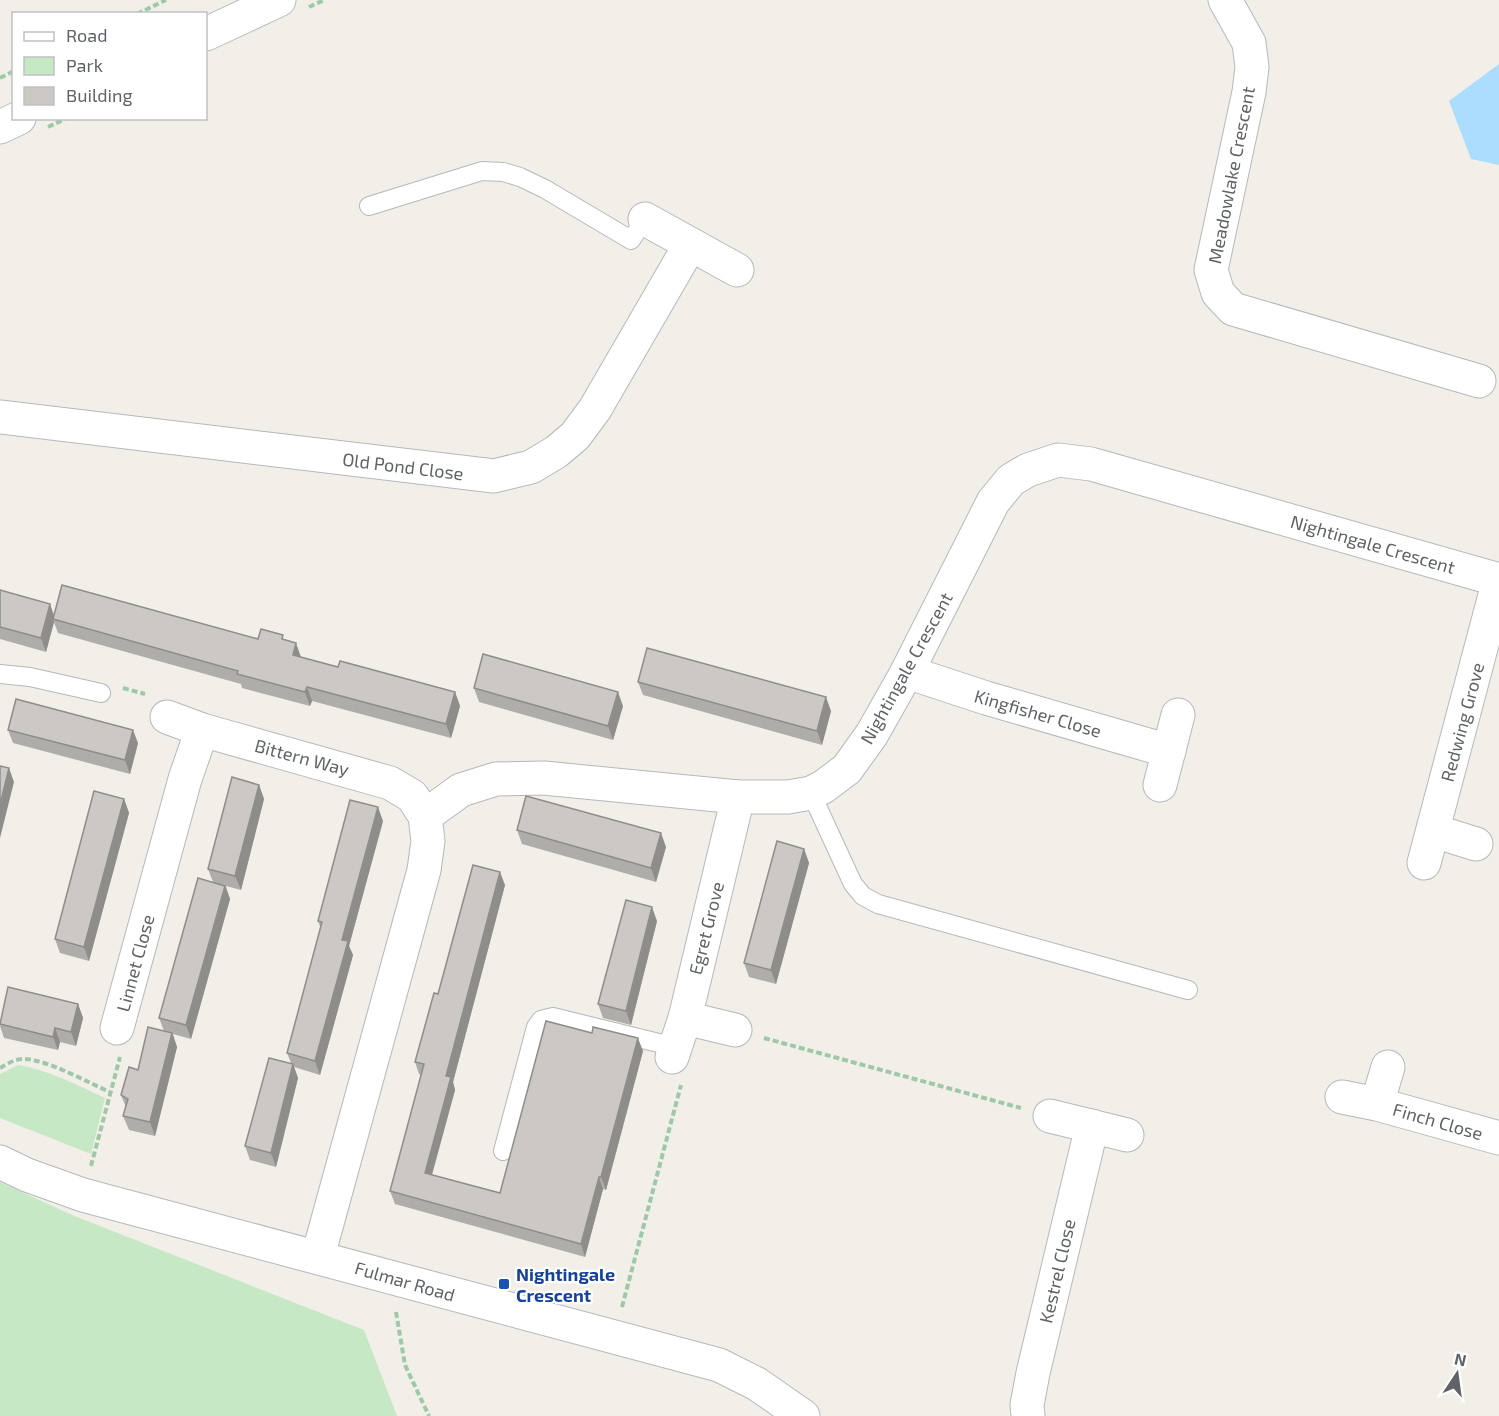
<svg xmlns="http://www.w3.org/2000/svg" width="1499" height="1416" viewBox="0 0 1499 1416" font-family="'Exo 2',sans-serif">
	<style>
		.green { fill: #c7e8c5 }
		.water { fill: #abddfe }
		.lines { fill: none; stroke-linecap: round; stroke-linejoin: round }
		.lane-casing { stroke: #b5b8bc; stroke-width: 20 }
		.street-casing { stroke: #b5b8bc; stroke-width: 35 }
		.secondary-casing { stroke: #b6babf; stroke-width: 35 }
		.path { stroke: #9fc8a8; stroke-width: 4; stroke-dasharray: 6 3; stroke-linecap: butt }
		.lane { stroke: #fff; stroke-width: 18 }
		.street { stroke: #fff; stroke-width: 33 }
		.secondary { stroke: #fff; stroke-width: 33 }
		.wall { fill: #afada9 }
		.shaded-wall { fill: #8f8d8a }
		.building { fill: #ccc9c5; stroke: #8f8d8a; stroke-width: 1.5 }
		.transit-dot { fill: #1a4fb4; stroke: #fff; stroke-width: 2 }
		.labels { text-anchor: middle; dominant-baseline: central; stroke-width: 4.5; stroke-linejoin: round; paint-order: stroke }
		.street-label { font-size: 18px; fill: #5f6368; stroke: #fff }
		.transit-label { font-size: 18px; font-weight: bold; fill: #164399; stroke: #fff; text-anchor: start }
	</style>
	<rect width="100%" height="100%" fill="#f1efe8"/>
	<g class="green">
		<path d="M18,1065C49,1070 77,1085 105,1098L91,1154L0,1118V1074Z"/>
		<path d="M0,1182L72,1215L364,1330L397,1416H0Z"/>
	</g>
	<path class="water" d="M1499,64V165L1471,159L1449,101Z"/>
	<g class="lines">
		<g class="lane-casing">
			<g id="lane">
				<path d="M369,206L482,171L503,172L520,177L545,189L631,240L645,219"/>
				<path d="M0,674L30,677L101,693"/>
				<path d="M811,793L853,884L863,896L878,904L1188,990"/>
				<path d="M503,1151L536,1027L541,1020L553,1017L675,1047"/>
			</g>
		</g>
		<g class="street-casing">
			<g id="street">
				<path d="M1225,0L1249,43L1252,67L1249,92L1211,270L1218,293L1233,309L1479,381"/>
				<path d="M645,219L737,270"/>
				<path d="M0,417L494,476L531,467L556,452L575,436L595,409L690,245"/>
				<path d="M907,672L986,698L1169,751"/>
				<path d="M167,717L202,730L390,783L412,796L425,816"/>
				<path d="M1160,785L1178,715"/>
				<path d="M1434,831L1476,844"/>
				<path d="M1424,863L1499,580"/>
				<path d="M685,1018L735,1030"/>
				<path d="M117,1028L185,779L202,730"/>
				<path d="M672,1057L685,1018L738,797"/>
				<path d="M1342,1097L1377,1104L1499,1138"/>
				<path d="M1377,1104L1388,1067"/>
				<path d="M1050,1116L1127,1135"/>
				<path d="M0,1162L27,1175L83,1195L719,1365L757,1384L803,1416"/>
				<path d="M318,1256L424,870L428,841L425,816L461,790L496,779L544,778L738,797H788L811,793L823,787L847,769L872,734L907,672L993,502L1011,480L1028,470L1058,460L1091,464L1499,580"/>
				<path d="M1028,1416L1027,1405L1033,1373L1092,1126"/>
			</g>
		</g>
		<g class="secondary-casing">
			<g id="secondary">
				<path d="M206,34L279,0"/>
				<path d="M0,127L19,118"/>
			</g>
		</g>
		<g class="path">
			<path d="M309,7L324,0"/>
			<path d="M137,14L166,0"/>
			<path d="M0,78L14,71"/>
			<path d="M48,127L67,118"/>
			<path d="M123,688L145,694"/>
			<path d="M764,1038L1021,1108"/>
			<path d="M0,1068C8,1063 17,1058 26,1059C50,1061 87,1082 110,1092"/>
			<path d="M91,1166L120,1057"/>
			<path d="M622,1307L681,1085"/>
			<path d="M396,1312L405,1365L429,1416"/>
		</g>
		<use href="#lane" class="lane"/>
		<use href="#street" class="street"/>
		<use href="#secondary" class="secondary"/>
	</g>
	<g class="wall">
		<path d="M0,590L54,615L258,639H285L301,657L338,667L455,692L460,706L451,738L312,701L310,706L242,688L241,684L58,633L54,622L46,652L0,639Z"/>
		<path d="M638,682L831,711L822,745L643,695Z"/>
		<path d="M474,688L623,706L613,740L479,702Z"/>
		<path d="M8,730L138,743L130,774L13,743Z"/>
		<path d="M259,785L264,799L241,890L226,886L230,899L191,1039L173,1034L177,1047L155,1136L129,1130L123,1116L126,1107L121,1095L138,1070L164,1031L159,1018L213,882L208,869Z"/>
		<path d="M124,799L129,813L89,961L60,953L55,939Z"/>
		<path d="M383,821L349,946L353,955L320,1075L294,1067L298,1078L276,1167L250,1160L245,1146L291,1063L287,1053L321,929L318,921Z"/>
		<path d="M517,830L666,847L656,882L522,844Z"/>
		<path d="M804,849L809,863L776,984L749,977L744,963Z"/>
		<path d="M505,885L453,1082L455,1090L432,1175L500,1193L643,1051L606,1190L603,1189L585,1257L395,1204L390,1191L421,1075L419,1074L415,1062L438,994Z"/>
		<path d="M657,921L631,1025L603,1018L598,1004Z"/>
		<path d="M78,1004L83,1018L76,1046L60,1042L58,1050L4,1038L0,1026V1021Z"/>
	</g>
	<g class="shaded-wall">
		<path d="M50,604L55,618L53,619L54,622L46,652L41,638Z"/>
		<path d="M296,643L301,657L298,668L293,655Z"/>
		<path d="M307,687L312,701L310,706L305,692Z"/>
		<path d="M455,692L460,706L451,738L446,724Z"/>
		<path d="M618,692L623,706L613,740L608,726Z"/>
		<path d="M826,697L831,711L822,745L817,731Z"/>
		<path d="M133,730L138,743L130,774L125,760Z"/>
		<path d="M9,768L14,782L0,838V805Z"/>
		<path d="M259,785L264,799L241,890L235,876Z"/>
		<path d="M124,799L129,813L89,961L84,947Z"/>
		<path d="M378,807L383,821L349,946L353,955L320,1075L315,1061L342,940Z"/>
		<path d="M661,833L666,847L656,882L651,868Z"/>
		<path d="M804,849L809,863L776,984L771,970Z"/>
		<path d="M500,872L505,885L453,1082L455,1090L429,1185L425,1173L446,1076Z"/>
		<path d="M225,886L230,899L191,1039L186,1025Z"/>
		<path d="M652,907L657,921L631,1025L626,1011Z"/>
		<path d="M78,1004L83,1018L76,1046L71,1032Z"/>
		<path d="M55,1028L60,1042L58,1050L53,1037Z"/>
		<path d="M172,1033L177,1047L155,1136L150,1122Z"/>
		<path d="M638,1038L643,1051L606,1190L601,1177Z"/>
		<path d="M293,1064L298,1078L276,1167L271,1153Z"/>
		<path d="M599,1177L603,1189L585,1257L581,1244Z"/>
	</g>
	<g class="building">
		<path d="M62,585L258,639L261,629L283,635L282,639L296,643L293,655L338,667L340,661L455,692L446,724L307,687L305,692L237,674L238,671L53,619Z"/>
		<path d="M0,590L50,604L41,638L0,627Z"/>
		<path d="M647,648L826,697L817,731L638,682Z"/>
		<path d="M483,654L618,692L608,726L474,688Z"/>
		<path d="M16,699L133,730L125,760L8,730Z"/>
		<path d="M0,766L9,768L0,805Z"/>
		<path d="M232,777L259,785L235,876L208,869Z"/>
		<path d="M94,791L124,799L84,947L55,939Z"/>
		<path d="M526,796L661,833L651,868L517,830Z"/>
		<path d="M350,800L378,807L342,940L348,941L315,1061L287,1053L322,922L318,921Z"/>
		<path d="M777,841L804,849L771,970L744,963Z"/>
		<path d="M473,865L500,872L446,1076L451,1077L425,1173L500,1193L546,1021L592,1033L593,1027L638,1038L601,1177H599L581,1244L390,1191L424,1064L415,1062L434,993L438,994Z"/>
		<path d="M198,878L225,886L186,1025L159,1018Z"/>
		<path d="M626,900L652,907L626,1011L598,1004Z"/>
		<path d="M8,987L78,1004L71,1032L55,1028L53,1037L0,1024Z"/>
		<path d="M148,1027L172,1033L150,1122L123,1116L128,1099L121,1095L129,1067L138,1070Z"/>
		<path d="M269,1058L293,1064L271,1153L245,1146Z"/>
	</g>
	<rect class="transit-dot" x="498" y="1278" width="12" height="12" rx="3"/>
	<g class="labels">
		<g class="street-label">
			<text transform="translate(1231 175) rotate(-79)">Meadowlake Crescent</text>
			<text transform="translate(403 466) rotate(7)">Old Pond Close</text>
			<text transform="translate(1373 544) rotate(16)">Nightingale Crescent</text>
			<text transform="translate(906 668) rotate(-61)">Nightingale Crescent</text>
			<text transform="translate(1038 713) rotate(16)">Kingfisher Close</text>
			<text transform="translate(1462 722) rotate(-75)">Redwing Grove</text>
			<text transform="translate(302 757) rotate(15)">Bittern Way</text>
			<text transform="translate(706 928) rotate(-76)">Egret Grove</text>
			<text transform="translate(135 963) rotate(-75)">Linnet Close</text>
			<text transform="translate(1438 1121) rotate(16)">Finch Close</text>
			<text transform="translate(1057 1271) rotate(-77)">Kestrel Close</text>
			<text transform="translate(405 1281) rotate(16)">Fulmar Road</text>
		</g>
		<g class="transit-label">
			<text x="516" y="1274">Nightingale<tspan x="516" dy="21">Crescent</tspan></text>
		</g>
	</g>
	<rect x="12" y="12" width="195" height="108" fill="#ffffff" stroke="#bfc1c3" stroke-width="1.5"/>
	<rect x="24" y="32" width="30" height="9" fill="#ffffff" stroke="#bfc1c3" stroke-width="1.5"/>
	<text x="66" y="42" font-size="18" fill="#5f6368">Road</text>
	<rect x="24" y="57" width="30" height="18" fill="#c7e8c5" stroke="#bfc1c3" stroke-width="1.5"/>
	<text x="66" y="72" font-size="18" fill="#5f6368">Park</text>
	<rect x="24" y="87" width="30" height="18" fill="#ccc9c5" stroke="#bfc1c3" stroke-width="1.5"/>
	<text x="66" y="102" font-size="18" fill="#5f6368">Building</text>
	<g transform="translate(1457 1374) rotate(13)" stroke="#ffffff" stroke-width="4.5" paint-order="stroke">
	<path d="M0-4.5L10 22L0 15L-10 22Z" fill="#5f6368"/>
	<text y="-9" font-size="16" font-weight="bold" text-anchor="middle" fill="#5f6368">N</text>
	</g>
</svg>
